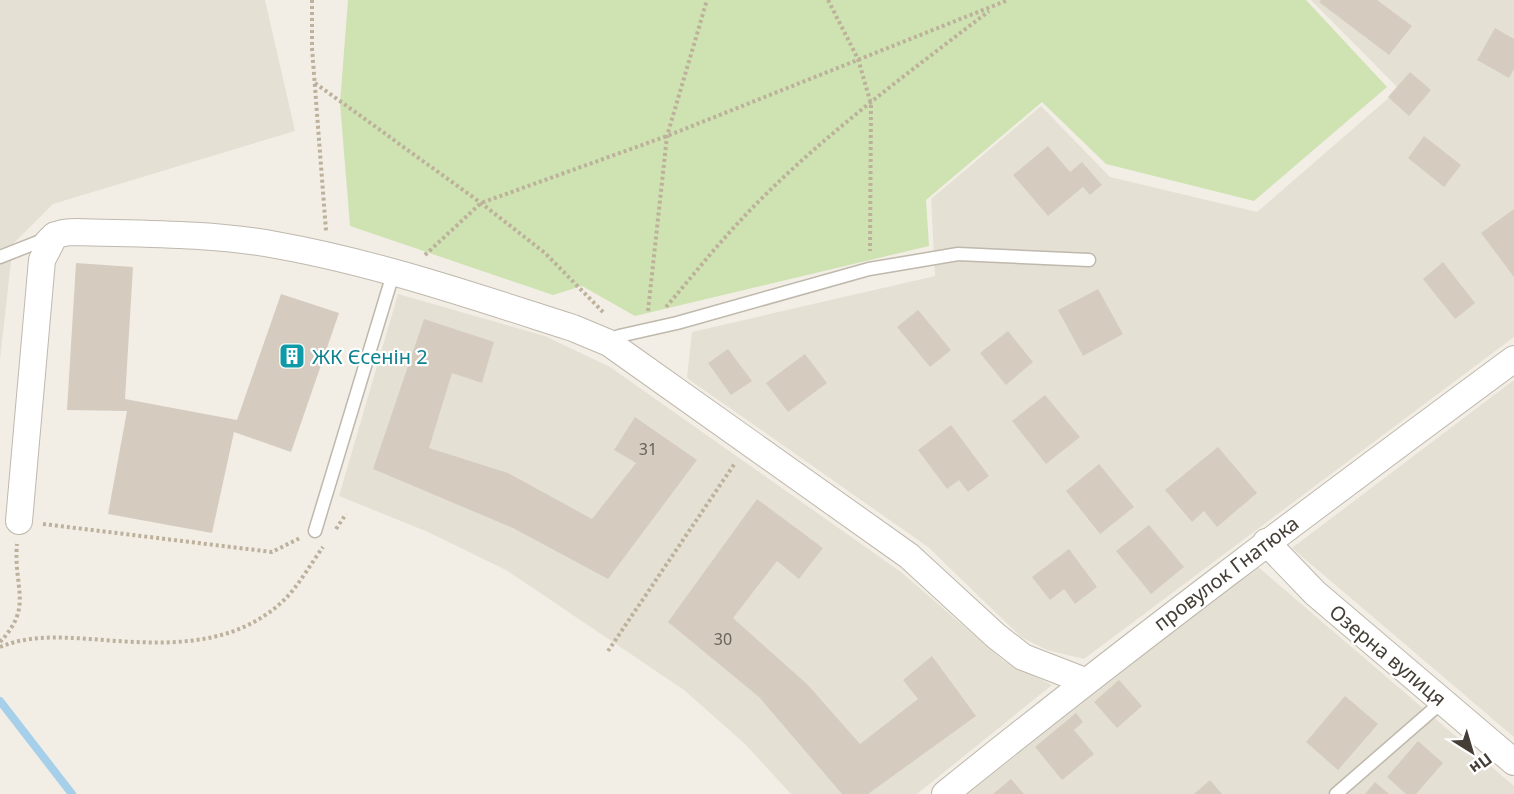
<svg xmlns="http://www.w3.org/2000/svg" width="1514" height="794" viewBox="0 0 1514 794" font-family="'Noto Sans',sans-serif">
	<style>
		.residential { fill: #e5e0d4 }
		.green { fill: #cee3b1 }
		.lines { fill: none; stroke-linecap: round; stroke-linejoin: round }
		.stream { stroke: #a6d0ea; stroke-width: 8 }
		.building { fill: #d5ccbf }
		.service-casing { stroke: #bfb8ac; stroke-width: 15 }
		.minor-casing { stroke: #bfb8ac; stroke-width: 28 }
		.path { stroke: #bdb19c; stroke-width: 4; stroke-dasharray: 3 3; stroke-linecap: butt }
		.service { stroke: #fff; stroke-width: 12 }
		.minor { stroke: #fff; stroke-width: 26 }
		.labels { text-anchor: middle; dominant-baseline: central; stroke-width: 4.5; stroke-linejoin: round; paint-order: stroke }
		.number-label { font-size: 16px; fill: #686258 }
		.culture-label { font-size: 20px; fill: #0d838f; stroke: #fff; text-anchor: start }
		.street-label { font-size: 20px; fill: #443e36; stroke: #fff }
	</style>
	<rect width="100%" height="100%" fill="#f2eee6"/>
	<g class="residential">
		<path d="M0,0H265L295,131L53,204L13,244L0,359Z"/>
		<path d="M1311,0H1514V337L1084,659L1047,650L1021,637L928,547L687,378L692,332L935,276L931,199L1041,106L1110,177L1257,212L1399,89Z"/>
		<path d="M398,294L545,336L610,367L901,572L1004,661L1052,685L917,794H791L745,744L684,690L506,570L428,532L339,496Z"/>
		<path d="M1514,380V737L1292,548Z"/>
		<path d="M1257,566L1514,786V794H967Z"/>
	</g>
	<path class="green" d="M348,0H1306L1387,87L1254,201L1106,164L1042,102L926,200L929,246L635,316L582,286L553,295L350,226L340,103Z"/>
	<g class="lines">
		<path class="stream" d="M0,701L72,794"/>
	</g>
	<g class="building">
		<path d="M1321,0H1377L1412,26L1389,55L1319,2Z"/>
		<path d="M1495,28L1514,39V69L1509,78L1477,60Z"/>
		<path d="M1410,72L1431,90L1409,116L1388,97Z"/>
		<path d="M1424,136L1461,165L1444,187L1408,158Z"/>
		<path d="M1048,146L1070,172L1082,162L1102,185L1090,195L1083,187L1048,216L1013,175Z"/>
		<path d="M1514,209V277L1481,233Z"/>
		<path d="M1443,262L1475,303L1455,319L1423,279Z"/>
		<path d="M76,263L133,267L125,399L237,420L281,294L339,313L291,452L234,432L212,533L108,514L127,411L67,410Z"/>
		<path d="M1098,289L1123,334L1083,356L1058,310Z"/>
		<path d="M918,310L951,350L930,367L897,327Z"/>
		<path d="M424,319L494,342L482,383L452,373L429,448L508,473L592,519L636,463L614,450L635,417L697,460L608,579L513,528L373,469Z"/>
		<path d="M1008,331L1033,362L1006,385L980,353Z"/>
		<path d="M728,349L752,381L731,395L708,363Z"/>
		<path d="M805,354L827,383L788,412L766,383Z"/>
		<path d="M1045,395L1080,437L1046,464L1012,421Z"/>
		<path d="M951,425L989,476L968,492L959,480L947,489L918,450Z"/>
		<path d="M1218,447L1257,493L1217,527L1204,511L1192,522L1165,490Z"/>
		<path d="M1099,464L1134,507L1100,534L1066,491Z"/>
		<path d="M757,499L823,548L799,579L777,561L733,618L808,685L860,744L918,699L903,680L932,656L976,716L868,794H842L759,697L668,622Z"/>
		<path d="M1149,525L1184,567L1151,594L1116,551Z"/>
		<path d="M1069,549L1097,587L1075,604L1064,589L1050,600L1032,577Z"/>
		<path d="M1119,680L1142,706L1117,728L1094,702Z"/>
		<path d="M1345,696L1378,724L1338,770L1306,742Z"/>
		<path d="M1076,713L1083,722L1074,730L1094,754L1062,780L1035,747Z"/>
		<path d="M1418,741L1443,763L1416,794H1406L1387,777Z"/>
		<path d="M1011,779L1024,794H993Z"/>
		<path d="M1210,780L1222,794H1194Z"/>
		<path d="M1375,782L1389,794H1365Z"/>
	</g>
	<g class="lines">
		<g class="service-casing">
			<g id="service">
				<path d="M0,257L48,238"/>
				<path d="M609,343L619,336L677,323L869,269L958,254L1089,260"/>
				<path d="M315,531L393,274"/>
				<path d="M1336,794L1443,701"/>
			</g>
		</g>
		<g class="minor-casing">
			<g id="minor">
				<path d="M19,521L42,260L55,235L47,243C55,233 65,232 77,232C143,234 211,233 276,245C377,263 476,297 573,328L609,343L909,556L996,636L1023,657L1085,681"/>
				<path d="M1266,542L1315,593L1514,762"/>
				<path d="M945,794C1131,644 1322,501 1514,359"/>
			</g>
		</g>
		<g class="path">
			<path d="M312,0V48L326,231"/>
			<path d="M828,0L858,59L871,104L870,251"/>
			<path d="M315,83L481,203L545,253L603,312"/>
			<path d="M425,255L481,203L667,136L1008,0"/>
			<path d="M666,307C690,279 713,250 738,223C812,143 903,77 989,11"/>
			<path d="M648,311L667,136L707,0"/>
			<path d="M43,524L272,552L300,538"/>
			<path d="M336,529L346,514"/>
			<path d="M0,642C34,606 13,588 17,544"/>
			<path d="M0,647C29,635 59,637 90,639C157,644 228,651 282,602C298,587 310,565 323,547"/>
			<path d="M608,651L735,463"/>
		</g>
		<use href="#service" class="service"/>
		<use href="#minor" class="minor"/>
	</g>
	<defs>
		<g id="building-square" transform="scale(1.35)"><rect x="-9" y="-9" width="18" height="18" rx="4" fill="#0f9aa8" stroke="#fff"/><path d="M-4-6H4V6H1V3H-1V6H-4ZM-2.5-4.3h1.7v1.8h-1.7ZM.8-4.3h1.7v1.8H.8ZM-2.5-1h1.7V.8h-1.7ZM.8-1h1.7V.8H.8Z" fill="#fff"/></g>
	</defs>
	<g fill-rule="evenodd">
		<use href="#building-square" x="292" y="356"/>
	</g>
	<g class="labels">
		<g class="number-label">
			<text x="648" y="449">31</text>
			<text x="723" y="639">30</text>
		</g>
		<g class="culture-label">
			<text x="312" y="356">ЖК Єсенін 2</text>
		</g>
		<g class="street-label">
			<text transform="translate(1226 573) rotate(-37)">провулок Гнатюка</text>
			<text transform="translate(1388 655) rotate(40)">Озерна вулиця</text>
		</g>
	</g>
	<g transform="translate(1472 752) rotate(143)" stroke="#ffffff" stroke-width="4.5" paint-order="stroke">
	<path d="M0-4.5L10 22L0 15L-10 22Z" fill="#443e36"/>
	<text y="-9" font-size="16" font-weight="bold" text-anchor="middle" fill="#443e36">Пн</text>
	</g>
</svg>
